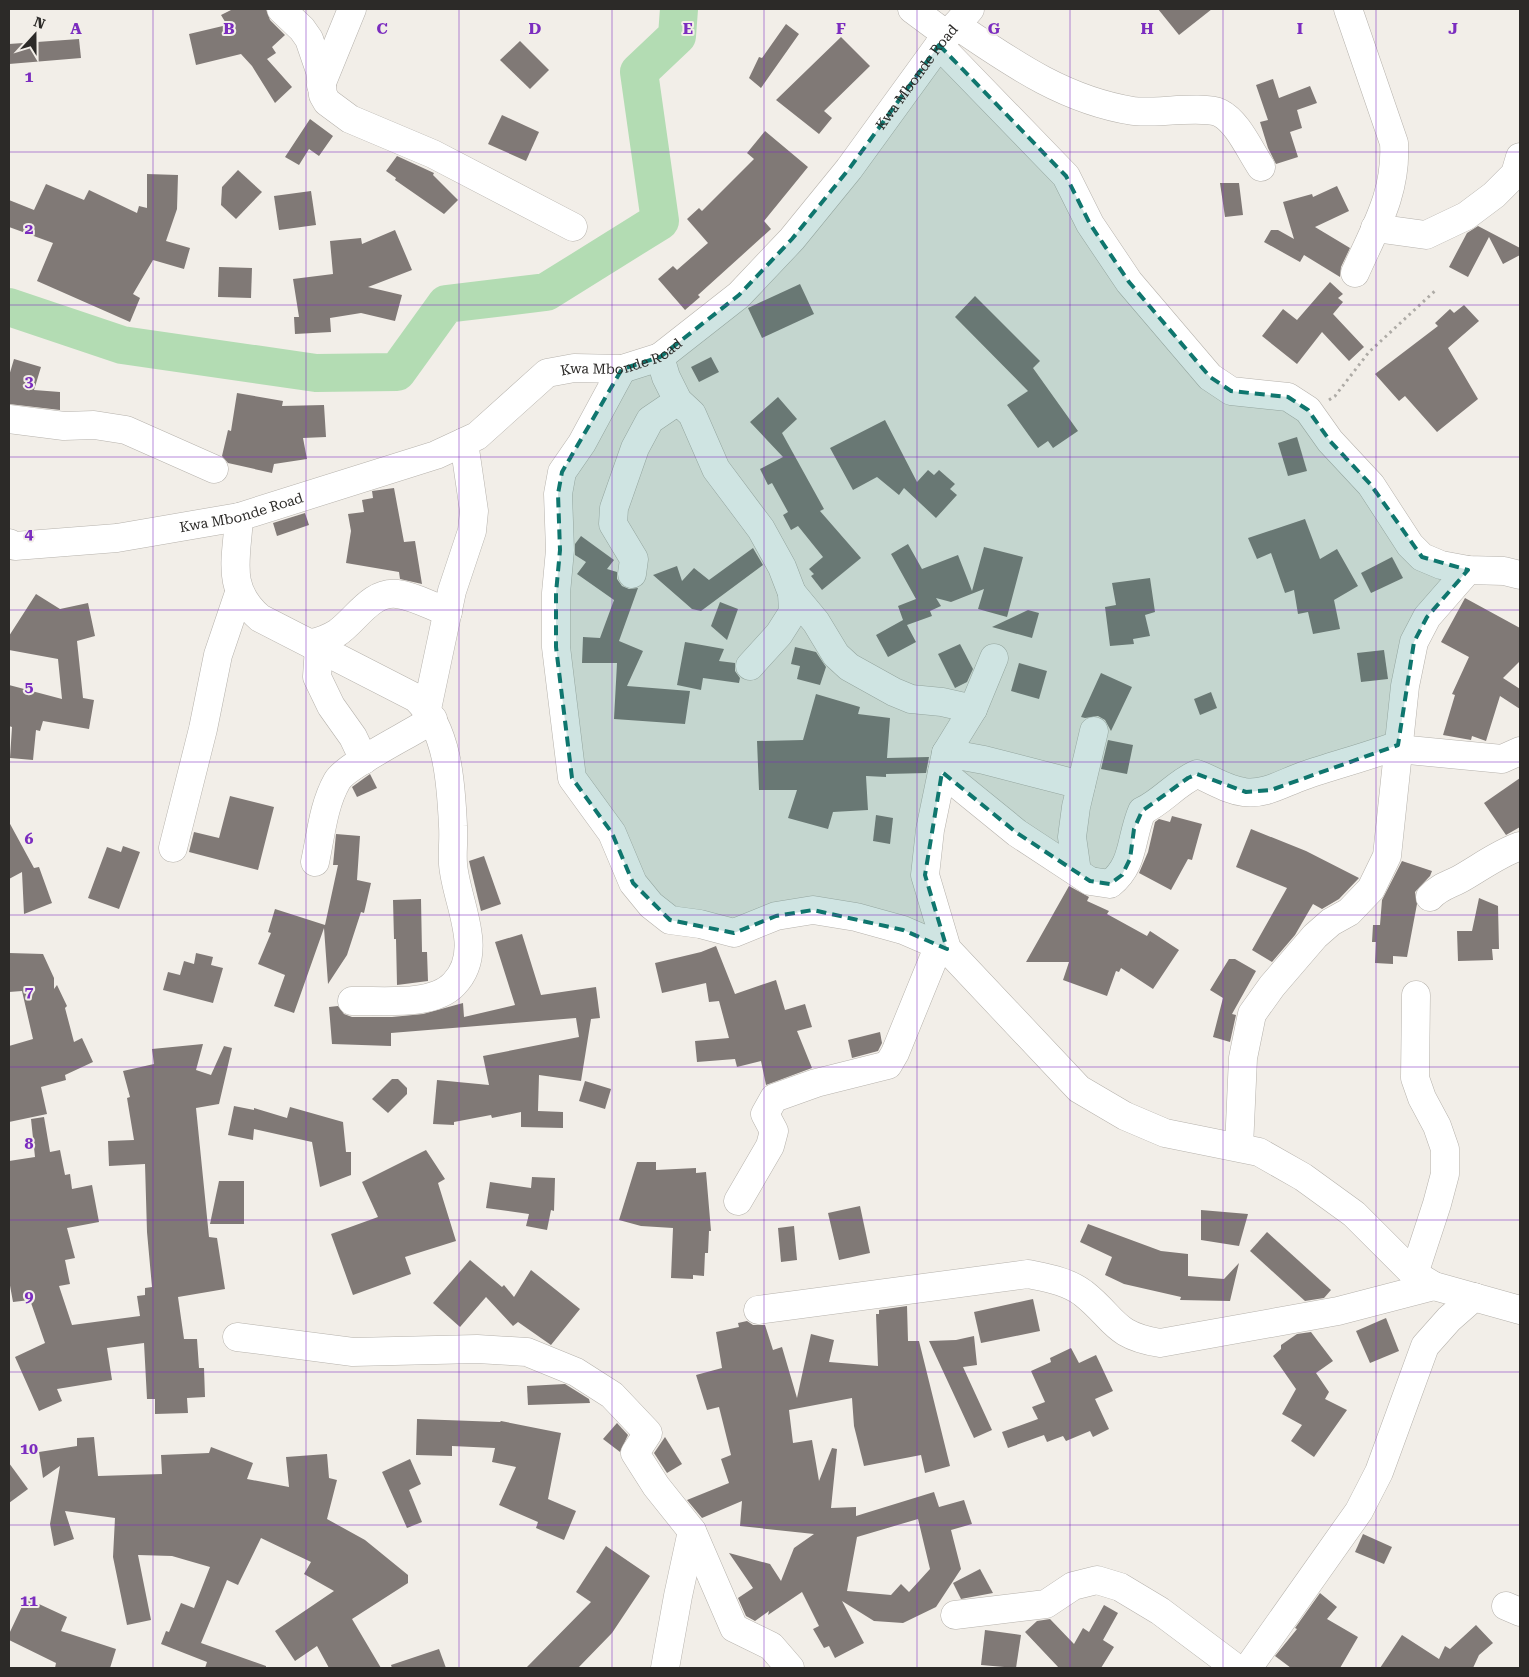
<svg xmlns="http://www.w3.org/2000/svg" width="1529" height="1677" viewBox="0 0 1529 1677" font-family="'Roboto Serif',serif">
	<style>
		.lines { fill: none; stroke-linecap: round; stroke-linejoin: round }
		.river { stroke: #b3dcb3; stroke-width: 38 }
		.building { fill: #807976; fill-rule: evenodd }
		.minor-casing { stroke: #b6b2ac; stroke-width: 29 }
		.path { stroke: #aeaba6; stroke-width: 3; stroke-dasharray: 2.5 4; stroke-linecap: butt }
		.minor { stroke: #fff; stroke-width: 28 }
		.marked { fill: #0f766e; fill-opacity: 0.2; stroke: #0f766e; stroke-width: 4; stroke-dasharray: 10 6; stroke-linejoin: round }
		.grid { fill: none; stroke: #7b2cbf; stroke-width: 1; stroke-opacity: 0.55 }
		.labels { text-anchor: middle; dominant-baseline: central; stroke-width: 4; stroke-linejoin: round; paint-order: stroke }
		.street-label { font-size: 14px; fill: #2c2a28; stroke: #f2eee8 }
		.grid-label { font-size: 16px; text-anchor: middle; font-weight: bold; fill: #7b2cbf; stroke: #f2eee8; stroke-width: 4; stroke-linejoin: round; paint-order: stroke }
	</style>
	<rect width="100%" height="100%" fill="#f2eee8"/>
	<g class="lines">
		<path class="river" d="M9,307L122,345L316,373L397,372L446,304L546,292L660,221L639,72L677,36L679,9"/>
	</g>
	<g class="building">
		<path d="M233,9H266L270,20L285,35L272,47L276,53L267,59L292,87L275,103L252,66L241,54L196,65L189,34L227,25L221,15Z"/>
		<path d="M1158,9H1212L1179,35Z"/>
		<path d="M786,24L799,34L761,88L749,78L759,57L762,58Z"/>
		<path d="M841,37L870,66L824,111L832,118L819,134L776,100Z"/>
		<path d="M79,39L81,58L9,64V44Z"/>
		<path d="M520,41L549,70L530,89L500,60Z"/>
		<path d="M1273,79L1279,98L1310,86L1317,103L1297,110L1302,128L1290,132L1298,157L1276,164L1268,148L1260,122L1268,120L1256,85Z"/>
		<path d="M502,115L539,132L526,161L488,144Z"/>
		<path d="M310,119L333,136L319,156L309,149L299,165L285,157Z"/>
		<path d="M765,131L808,167L764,221L771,229L698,295L700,297L685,310L658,279L673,266L677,270L708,243L687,219L699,208L702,211L754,159L747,153Z"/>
		<path d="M397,156L434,173L433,175L458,200L444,214L395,180L396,178L386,171Z"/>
		<path d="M238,170L262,192L236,219L221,205L222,187Z"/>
		<path d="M147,174L178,175L177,209L166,241L190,248L184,269L153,260L133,294L140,298L130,322L37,281L53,243L9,227V200L34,210L46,184L84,200L89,190L137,213L139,206L147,208Z"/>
		<path d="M1220,183H1239L1243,215L1225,217Z"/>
		<path d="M1337,186L1349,211L1315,227L1350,248L1341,267L1340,277L1304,255L1300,262L1264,242L1271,230H1278L1294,239L1283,202L1312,194L1313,197Z"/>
		<path d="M311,191L316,225L279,230L274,196Z"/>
		<path d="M1478,226L1520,248V255L1503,264L1489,237L1468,277L1449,267L1467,233Z"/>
		<path d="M395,230L412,270L368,287L402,295L395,321L361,313L330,318L331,332L295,334L294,317H299L293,279L333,274L330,241L361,238L362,244Z"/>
		<path d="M219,267L252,268L251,298L218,297Z"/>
		<path d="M1330,282L1343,294L1338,298L1343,302L1333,314L1364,347L1349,361L1322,332L1297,364L1262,336L1283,309L1297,320Z"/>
		<path d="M800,284L814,314L762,338L748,308Z"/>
		<path d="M975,296L1040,361L1033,368L1078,431L1053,448L1048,441L1038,448L1007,405L1028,391L955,317Z"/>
		<path d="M1464,305L1479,321L1448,348L1478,399L1437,432L1405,396L1399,401L1375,374L1438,326L1435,323L1450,309L1454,313Z"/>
		<path d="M711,357L719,372L699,382L691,367Z"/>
		<path d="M14,359L41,367L34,390L60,392V410L9,404V376Z"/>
		<path d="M237,393L283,401L282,406L324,405L326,437L303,438L307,459L274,464L272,473L228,463L222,456L228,430L231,431Z"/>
		<path d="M778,397L797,419L782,433L824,509L820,511L861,558L822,590L811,576L814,574L809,569L823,557L798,526L791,530L783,515L788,512L772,483L768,485L760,469L783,457L750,422Z"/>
		<path d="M885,420L917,482L928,470L934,475L939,470L955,484L950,489L957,495L936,518L904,488L899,495L877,477L853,490L830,448Z"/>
		<path d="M1297,437L1307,471L1288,476L1278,443Z"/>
		<path d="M394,488L404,542L415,541L422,584L400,579L399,572L346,563L351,531L348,514L364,512L362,500L373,498L372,491Z"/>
		<path d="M305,513L309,525L277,536L273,523Z"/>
		<path d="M1305,519L1320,559L1337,549L1358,586L1334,600L1340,629L1313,634L1308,612L1298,614L1294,590L1285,593L1271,553L1257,559L1248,538Z"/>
		<path d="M581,536L614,560L607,569L617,572V579L622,586L629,589L638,588L619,641L643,651L627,686L690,691L685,724L614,719L617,663H582L583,637L600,638L614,600L577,574L586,562L575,555V544Z"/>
		<path d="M908,544L922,569L958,555L972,591L984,547L1023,557L1007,617L978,609L984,589L951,602L936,598L941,606L930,611L932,616L907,625L916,642L888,657L876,635L903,620L898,606L916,599L891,554Z"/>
		<path d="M753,548L763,565L701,611L692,609L653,575L677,566L682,581L694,568L709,580Z"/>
		<path d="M1392,557L1403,578L1371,593L1361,573Z"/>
		<path d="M1150,578L1155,612L1145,615L1150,636L1133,639L1134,644L1110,646L1105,607L1116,605L1112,583Z"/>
		<path d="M36,594L60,609L88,603L95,636L77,641L83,698L94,700L89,729L43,721L40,731L36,730L33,760L10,758L12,727L9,726V685L62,699L58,659L9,650V636Z"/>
		<path d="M1465,598L1520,628V661L1503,678L1520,689V709L1500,696L1486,741L1472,736L1471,740L1443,735L1455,695L1452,694L1469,657L1441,642Z"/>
		<path d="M720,602L738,609L727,640L711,626Z"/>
		<path d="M1028,610L1039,613L1032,638L992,627Z"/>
		<path d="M685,642L724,649L719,661L735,663V671L740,678L739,683L703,678L701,690L677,685Z"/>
		<path d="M960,644L973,669L967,682L955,688L938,654Z"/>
		<path d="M795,647L816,652L826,667L820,685L797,679L800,666L791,664Z"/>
		<path d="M1384,650L1388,679L1361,682L1357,653Z"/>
		<path d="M1019,663L1047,671L1039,699L1011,691Z"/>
		<path d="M1101,673L1132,687L1111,731L1105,720L1098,716L1085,718L1081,717Z"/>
		<path d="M1211,692L1217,708L1200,715L1194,699Z"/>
		<path d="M816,694L860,707L858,714L890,718L887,758L929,757L926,773L886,774V777L866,776L868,810L833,812L828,829L788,818L797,790H759L757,741L803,740Z"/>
		<path d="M1108,740L1133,745L1127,774L1101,769Z"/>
		<path d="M370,774L377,788L357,797L352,787Z"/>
		<path d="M1520,778V827L1506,835L1484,803Z"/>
		<path d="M230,796L274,807L258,870L189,852L194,832L219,838Z"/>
		<path d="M876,815L893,818L890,844L873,841Z"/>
		<path d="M1172,816L1202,824L1192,860L1188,859L1171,890L1139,873L1148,852L1155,822L1159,819L1170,822Z"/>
		<path d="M9,822L34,868L39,867L52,903L24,914L22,872L9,879Z"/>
		<path d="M1251,829L1306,851L1359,878L1339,899L1322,909L1313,904L1295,935L1272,962L1252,950L1287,888L1236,867Z"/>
		<path d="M336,834L360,836L357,880L371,883L364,913L361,912L347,955L328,984L324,928L294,1013L274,1006L285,975L258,964L271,933L268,932L275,909L325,925L338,865H333Z"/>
		<path d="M123,846L140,852L119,909L88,898L107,847L121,852Z"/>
		<path d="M484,856L501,904L481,911L469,861Z"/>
		<path d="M1402,861L1432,871L1430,876L1415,892L1417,904L1407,957L1393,956V964L1375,963L1376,942H1372L1373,925H1380L1382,900Z"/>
		<path d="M1069,886L1089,897L1087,901L1109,911L1107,914L1147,936L1150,931L1179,950L1153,989L1121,968L1119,972L1116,971L1107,996L1063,980L1069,962H1026Z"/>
		<path d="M1479,898L1498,906L1499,949H1492L1493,960L1458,961L1457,931H1472Z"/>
		<path d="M421,899L422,952H427L428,981L397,985L396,939H394L393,900Z"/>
		<path d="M522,934L541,995L596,987L600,1018L591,1019L581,1081L539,1075L538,1111L563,1112V1128L521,1127V1112L492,1118L491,1115L454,1122V1125L433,1124L437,1080L489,1085L483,1056L579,1037L576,1018L465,1027L464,1025L465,1027L391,1033V1046L332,1044L329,1007L338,1006L344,1014L352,1017H392L423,1014L463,1003L464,1017L515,1005L495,942Z"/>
		<path d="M716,946L735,994L776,980L785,1010L805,1004L812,1027L797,1031L812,1068L766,1085L761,1061L737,1067L735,1059L697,1062L695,1041L729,1038L719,1001L709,1002L706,983L662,993L655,963L701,952Z"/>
		<path d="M9,953L43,954L54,978V989L57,985L67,1006L65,1008L74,1042L82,1038L93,1062L65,1075L66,1080L41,1087L47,1114L9,1122V1046L33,1039L22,991L9,992Z"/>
		<path d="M196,953L213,957L211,965L223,968L213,1003L163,990L168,972L180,975L184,961L194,964Z"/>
		<path d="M1229,959H1235L1256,971L1232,1014L1236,1015L1230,1042L1213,1037L1223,998L1210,990Z"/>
		<path d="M880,1032L882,1043L878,1051L852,1058L848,1040Z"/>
		<path d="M203,1044L196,1070L211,1075L224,1046L232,1048L219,1104L196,1108L209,1237L217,1238L225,1289L178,1297L184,1339H197L199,1368H204L205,1397L187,1398L188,1413L155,1414V1399H147L144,1343L107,1348L112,1380L57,1389L62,1401L39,1411L15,1357L45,1343L30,1300L13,1302L9,1280V1161L35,1157L31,1119L44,1117L50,1152L60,1150L65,1175L70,1174L72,1189L92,1185L99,1222L67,1228L75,1258L65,1260L70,1284L59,1286L72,1325L140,1316L137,1296L145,1295V1288L152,1287L147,1232L145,1164L109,1166L108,1141L134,1140L127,1098L130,1097L123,1071L154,1064L152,1049Z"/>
		<path d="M392,1079H398L407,1088V1094L388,1113L372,1099Z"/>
		<path d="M585,1081L611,1089L605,1109L579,1101Z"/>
		<path d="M234,1106L254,1110V1108L287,1118L290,1107L343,1122L346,1152H351V1175L320,1187L312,1142L254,1129L253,1140L228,1135Z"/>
		<path d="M426,1150L445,1179L438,1183L456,1241L405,1257L411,1274L353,1295L331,1234L378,1217L362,1182Z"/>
		<path d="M637,1162H656V1170L696,1168V1173L706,1172L711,1231H709L708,1253H705L704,1276L693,1275V1279L671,1278L673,1228L641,1226L619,1220Z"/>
		<path d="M532,1177L555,1178L554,1211L551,1210L547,1230L526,1226L529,1214L486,1208L490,1182L531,1188Z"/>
		<path d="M219,1181H244V1224H210Z"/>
		<path d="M860,1206L870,1253L839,1260L828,1213Z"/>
		<path d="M1201,1210L1248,1214L1239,1246L1201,1240Z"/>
		<path d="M1088,1224L1161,1251L1188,1254V1276L1224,1279L1239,1263L1230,1301L1180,1300L1181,1297L1124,1284L1105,1275L1112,1257L1080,1242Z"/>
		<path d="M794,1226L797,1260L781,1262L778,1228Z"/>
		<path d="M1267,1232L1331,1290L1324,1298L1305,1301L1250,1251Z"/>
		<path d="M470,1260L502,1287L504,1285L514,1297L531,1270L580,1309L551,1345L518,1322L513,1326L486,1297L460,1327L433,1303Z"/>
		<path d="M1033,1299L1040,1331L981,1343L974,1312Z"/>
		<path d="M907,1306L908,1341H919L950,1466L925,1473L921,1455L864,1466L854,1426L852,1398L789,1410L793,1443L812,1440L819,1481L832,1448L837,1449L831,1508L856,1507V1516L934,1492L939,1507L964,1500L972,1524L951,1530L961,1569L936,1607L903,1623L874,1621L842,1601L864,1643L835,1658L829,1646L824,1648L813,1629L819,1626L802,1592L768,1615L769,1611L755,1621L746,1616L738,1598L753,1588L729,1553L770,1564L781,1581L794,1548L814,1534L740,1526L742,1501L702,1518L687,1500L729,1483L721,1459L731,1455L719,1407L707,1410L696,1375L722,1368L716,1332L739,1327L738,1323L747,1321L753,1325H765L773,1350L782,1347L797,1398L811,1334L834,1340L829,1362L878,1366L876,1314H879V1310ZM918,1519L930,1569L909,1592L901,1584L891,1595L847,1591L857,1537Z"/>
		<path d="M1386,1318L1399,1351L1370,1363L1356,1331Z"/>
		<path d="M1311,1332L1333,1361L1316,1373L1329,1392L1325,1399L1347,1410L1314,1457L1291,1441L1302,1425L1282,1414L1296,1389L1273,1356L1281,1349V1345L1297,1334Z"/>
		<path d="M974,1336L977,1365L963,1367L992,1430L974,1438L929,1341L956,1340Z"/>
		<path d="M1071,1348L1079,1363L1096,1355L1113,1391L1095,1399L1109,1429L1093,1437L1090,1431L1066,1441L1063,1436L1047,1442L1044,1435L1008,1448L1002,1432L1038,1419L1032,1407L1045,1402L1031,1371L1051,1362L1050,1358Z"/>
		<path d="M565,1384L589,1399L590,1403L528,1405L527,1386Z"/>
		<path d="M417,1419L500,1422L501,1421L561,1433L548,1499L576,1511L564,1540L536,1528L538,1522L499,1505L516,1467L492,1462L495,1448L452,1446V1456L416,1455Z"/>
		<path d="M617,1423L628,1435L620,1452L603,1439Z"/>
		<path d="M94,1437L98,1476L162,1474L161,1455L209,1453L211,1447L253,1463L247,1479L289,1487L286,1457L327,1454L329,1478L337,1480L327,1519L365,1540L408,1575V1583L352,1619L381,1668H329L317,1646L295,1661L275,1631L334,1591L304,1574L311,1562L261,1538L238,1585L227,1580L201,1643L266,1666V1668H205L207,1662L161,1644L166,1631L169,1632L181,1603L194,1608L210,1567L172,1556L138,1555L151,1620L127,1625L113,1557L115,1518L65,1511L74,1539L54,1546L50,1524L60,1466L43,1478L39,1452L77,1446V1438Z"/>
		<path d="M665,1437L682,1464L667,1473L654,1453Z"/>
		<path d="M410,1459L421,1484L409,1490L422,1522L407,1528L382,1472Z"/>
		<path d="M9,1463L28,1489L9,1503Z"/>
		<path d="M1363,1534L1392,1547L1384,1564L1355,1552Z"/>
		<path d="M606,1546L650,1576L612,1633L578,1668H526L591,1602L576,1592Z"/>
		<path d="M980,1569L993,1593L961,1599L953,1583Z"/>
		<path d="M1320,1593L1337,1607L1327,1619L1358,1637L1340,1668H1291L1275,1656L1297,1629L1295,1628Z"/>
		<path d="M26,1598L67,1617L61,1631L116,1649L110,1668H55L56,1663L9,1640V1634Z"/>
		<path d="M1104,1605L1118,1613L1103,1640L1114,1647L1101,1668H1059L1025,1632L1037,1621L1050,1619L1074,1644L1083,1628L1089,1632Z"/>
		<path d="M1476,1625L1493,1643L1479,1655L1473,1668H1380L1402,1635L1439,1659L1445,1646L1450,1649Z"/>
		<path d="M985,1630L1021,1635L1016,1668L981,1665Z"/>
		<path d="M439,1649L446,1668H392L391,1665Z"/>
	</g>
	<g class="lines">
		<g class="minor-casing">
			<g id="minor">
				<path d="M281,9L302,29L309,39L320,71L323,95L327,102L350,119L433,154L573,227"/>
				<path d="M912,9L947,35"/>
				<path d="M1348,9L1394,143C1397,193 1375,228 1355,273"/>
				<path d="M956,25C1012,63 1064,100 1133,111C1153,114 1204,105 1220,113C1238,122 1250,151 1261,167"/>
				<path d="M939,45L1066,176L1090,224L1129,282L1210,377L1231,391L1288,397L1308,410L1330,441L1371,485L1410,545L1422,557L1441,565L1468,570L1504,571L1520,575"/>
				<path d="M321,85L352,9"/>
				<path d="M1375,228L1426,235L1466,216L1494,195L1515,174L1520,157"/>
				<path d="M660,357L666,377L678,401L692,414L716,469L761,529L782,567L792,593L793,612L779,634L750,666"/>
				<path d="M622,369L582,443L562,472L558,494L560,550L556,593V647L572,778L612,833L633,883L651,905L670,920L700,924L734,933L776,916L813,910L856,917L903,930L947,949"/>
				<path d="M9,419L64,426L94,425L126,430L214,469"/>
				<path d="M239,517C237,558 225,588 260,618L416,698C448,729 451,783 453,826C454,839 452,852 453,864C456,903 486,951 454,984C433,1007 380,1000 352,1001"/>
				<path id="s1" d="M9,543L15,546L117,538L239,517L436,455L477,436L547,373L574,368L622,369L660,357L739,295L792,239L849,169L939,45L970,9"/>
				<path d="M632,574L634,559L613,524L614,508L635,448L650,420L678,401"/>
				<path d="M792,593L816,622L836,655L849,667L894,692L911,699L942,702L973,709"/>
				<path d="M312,643C321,641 329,638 337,633C356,620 371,591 397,594C414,596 431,606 448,612"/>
				<path d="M319,647L317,677L331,706L353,737L364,760"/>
				<path d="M994,658L973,709L946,753L930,830L925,875L947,949L1079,1089L1125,1116L1165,1133L1259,1152L1303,1177L1354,1214L1414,1274L1434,1286L1520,1310"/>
				<path d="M427,709L452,591L472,531L474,511L464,442"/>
				<path d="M1398,749L1502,759L1520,751"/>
				<path d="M946,753L984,760L1081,785"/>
				<path d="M942,772L1017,833L1090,881L1110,884C1135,864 1130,839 1142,811C1162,802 1176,783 1197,774C1213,780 1227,790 1244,792C1265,795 1283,783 1303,776C1334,765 1367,757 1398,745"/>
				<path d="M173,848L203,729L218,655L239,593"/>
				<path d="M315,862C321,835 323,806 337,781C346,765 413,733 433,719"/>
				<path d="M1077,872L1072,837L1076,807L1094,731"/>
				<path d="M1430,897C1439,887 1449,885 1460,879C1481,867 1498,854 1520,846"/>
				<path d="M1239,1147L1243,1058L1252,1014L1272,986L1315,936L1331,922L1349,912L1371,889L1387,856L1405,686L1414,642L1427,617L1468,570"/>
				<path d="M738,1201L770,1146L774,1131L765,1114L774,1098L816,1083L888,1065L895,1053L939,945"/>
				<path d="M1414,1274L1437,1204L1445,1174V1149L1437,1126L1422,1098L1415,1078L1416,995"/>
				<path d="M758,1310L1028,1274C1047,1278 1067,1281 1083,1293C1116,1319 1112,1335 1160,1343L1338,1311L1434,1286"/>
				<path d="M237,1337L353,1352L477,1349L527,1352L576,1372L612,1395L648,1433L635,1453L656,1486L692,1531L734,1628L771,1646L790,1668"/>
				<path d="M1506,1606L1520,1612"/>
				<path d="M955,1615L1046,1604L1073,1586L1097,1580L1120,1587L1160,1611L1236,1668"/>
				<path d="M665,1668L678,1596L692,1531"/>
				<path d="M1248,1668L1359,1511L1379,1472L1425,1346L1449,1319L1474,1297"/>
			</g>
		</g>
		<path class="path" d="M1329,400L1335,396L1369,352L1437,289"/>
		<use href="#minor" class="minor"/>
	</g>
	<path class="marked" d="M939,45L1066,176L1090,224L1129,282L1210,377L1231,391L1288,397L1308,410L1330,441L1371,485L1422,557L1468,570L1427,617L1414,642L1398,745L1271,790L1246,792L1197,774L1188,778L1142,811L1134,829L1130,859L1122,875L1110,884L1090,881L1017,833L942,772L925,875L947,949L903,930L813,910L776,916L734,933L670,920L633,883L612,833L572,778L556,647V593L560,550L558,494L562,472L622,369L660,357L739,295L792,239L849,169Z"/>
	<path class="grid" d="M153,9V1668M306,9V1668M459,9V1668M612,9V1668M764,9V1668M917,9V1668M1070,9V1668M1223,9V1668M1376,9V1668M9,152H1520M9,305H1520M9,457H1520M9,610H1520M9,762H1520M9,915H1520M9,1067H1520M9,1220H1520M9,1372H1520M9,1525H1520"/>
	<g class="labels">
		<g class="street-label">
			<text stroke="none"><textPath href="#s1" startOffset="1076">Kwa Mbonde Road</textPath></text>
			<text stroke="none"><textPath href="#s1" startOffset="656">Kwa Mbonde Road</textPath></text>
			<text stroke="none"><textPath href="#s1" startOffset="236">Kwa Mbonde Road</textPath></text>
		</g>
	</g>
	<g class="grid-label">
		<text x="76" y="34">A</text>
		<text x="229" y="34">B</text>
		<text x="382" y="34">C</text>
		<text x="535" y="34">D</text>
		<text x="688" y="34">E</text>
		<text x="841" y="34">F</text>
		<text x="994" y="34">G</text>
		<text x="1147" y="34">H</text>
		<text x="1300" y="34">I</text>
		<text x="1453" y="34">J</text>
		<text x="29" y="82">1</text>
		<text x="29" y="234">2</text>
		<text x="29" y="387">3</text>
		<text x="29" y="539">4</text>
		<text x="29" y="692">5</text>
		<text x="29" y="844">6</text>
		<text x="29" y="997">7</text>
		<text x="29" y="1149">8</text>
		<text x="29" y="1302">9</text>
		<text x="29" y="1454">10</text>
		<text x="29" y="1606">11</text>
	</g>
	<rect width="1529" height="1677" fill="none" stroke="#2c2a28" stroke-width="20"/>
	<g transform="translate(35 35) rotate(21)" stroke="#f2eee8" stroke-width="4" paint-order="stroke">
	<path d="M0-4L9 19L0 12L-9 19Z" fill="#2c2a28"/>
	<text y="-8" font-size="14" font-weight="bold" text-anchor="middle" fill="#2c2a28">N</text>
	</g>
</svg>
